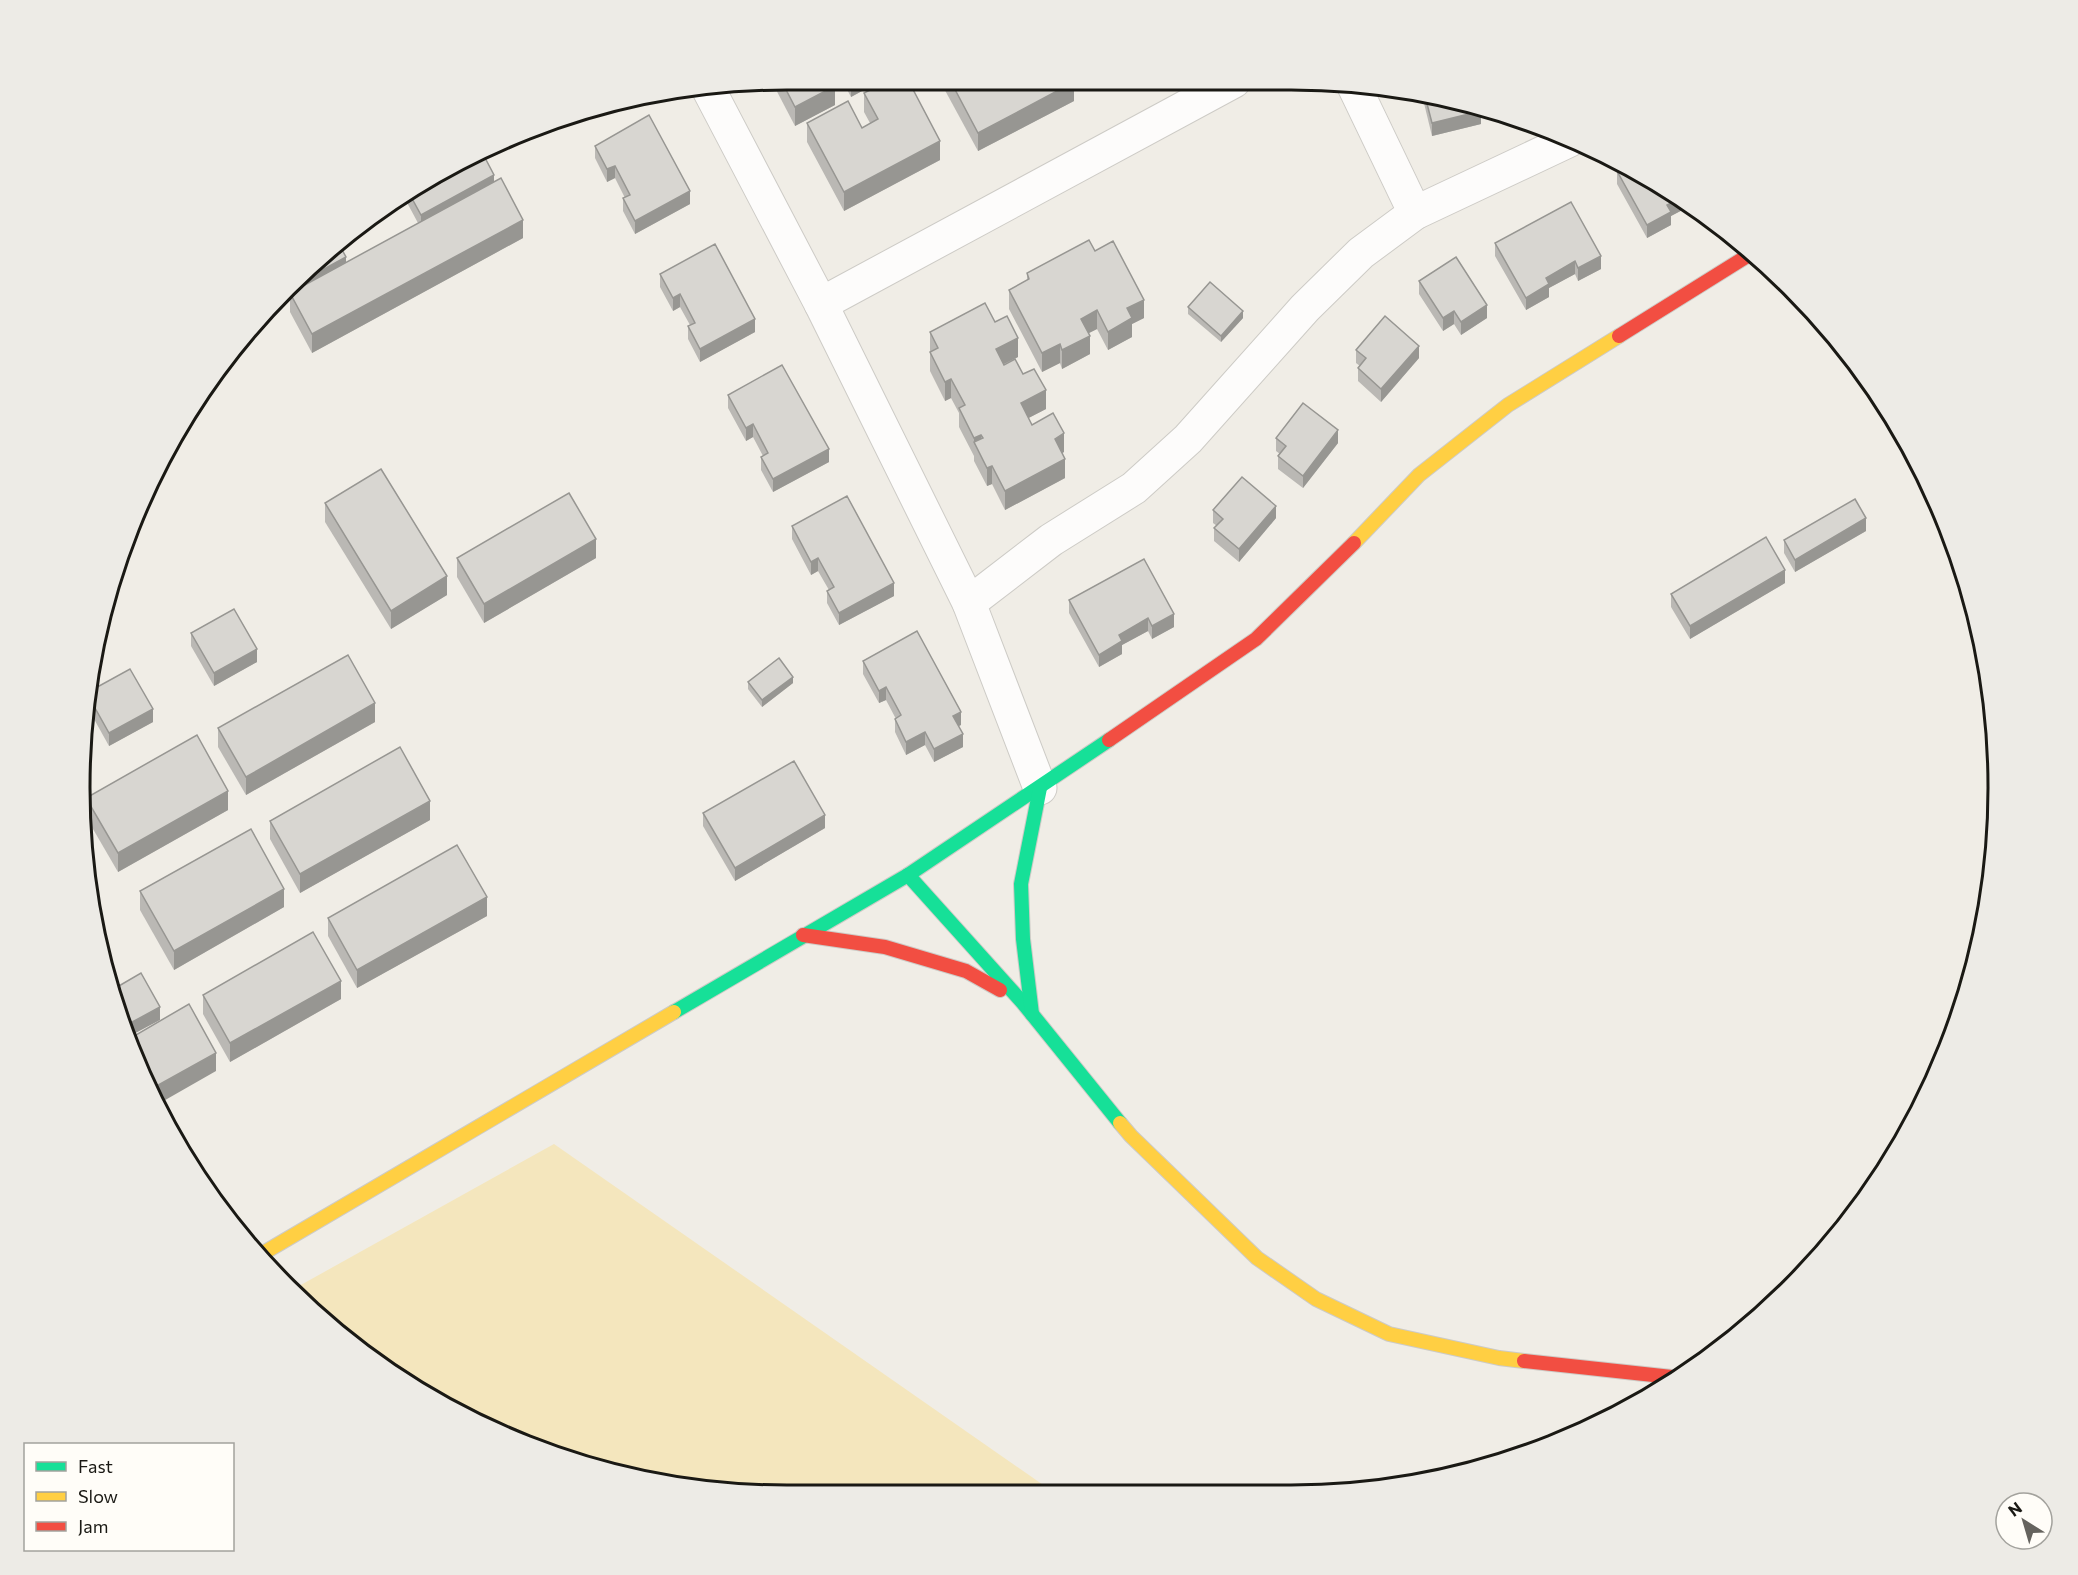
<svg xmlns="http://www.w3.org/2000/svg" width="2078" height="1575" viewBox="0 0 2078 1575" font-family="Commissioner,sans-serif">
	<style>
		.green { fill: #f4e6bd }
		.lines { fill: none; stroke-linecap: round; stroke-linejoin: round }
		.street-casing { stroke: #cdcbc6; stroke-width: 35 }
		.fast-casing { stroke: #cdcbc6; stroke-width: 16 }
		.slow-casing { stroke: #cdcbc6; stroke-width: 16 }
		.jam-casing { stroke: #cdcbc6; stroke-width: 16 }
		.street { stroke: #fdfcfb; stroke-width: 33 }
		.fast { stroke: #16e098; stroke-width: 14 }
		.slow { stroke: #ffcf43; stroke-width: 14 }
		.jam { stroke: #f24e42; stroke-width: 14 }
		.wall { fill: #bab8b4 }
		.shaded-wall { fill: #979692 }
		.building { fill: #d8d6d1; stroke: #979692; stroke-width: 1.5 }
		.rim { fill: none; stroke: #1a1914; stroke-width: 3 }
	</style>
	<rect width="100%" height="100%" fill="#f0ede6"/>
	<path class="green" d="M554,1144L1049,1489H695L560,1458L433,1400L290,1291Z"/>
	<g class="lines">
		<g class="street-casing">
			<g id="street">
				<path d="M1353,84L1415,213"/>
				<path d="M709,90L821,304L969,603L1040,788"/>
				<path d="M821,304L1234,81"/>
				<path d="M969,603L1051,540L1134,488L1188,439L1305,308L1361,253L1415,213L1570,140"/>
			</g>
		</g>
		<g class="fast-casing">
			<g id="fast">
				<path d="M908,875L1023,1003L1120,1123"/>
				<path d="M674,1012L908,875L1109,740"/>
				<path d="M1032,1014L1023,939L1021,884L1040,788"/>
			</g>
		</g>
		<g class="slow-casing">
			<g id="slow">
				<path d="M1354,543L1419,475L1508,405L1619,336"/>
				<path d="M1120,1123L1131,1136L1257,1258L1316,1299L1389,1334L1499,1358L1524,1361"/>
				<path d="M260,1255L674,1012"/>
			</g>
		</g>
		<g class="jam-casing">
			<g id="jam">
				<path d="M1619,336L1752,253"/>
				<path d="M1109,740L1256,639L1354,543"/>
				<path d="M803,935L885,947L966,971L1000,990"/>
				<path d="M1524,1361L1681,1378"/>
			</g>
		</g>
		<use href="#street" class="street"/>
		<use href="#fast" class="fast"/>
		<use href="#slow" class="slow"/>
		<use href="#jam" class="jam"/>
	</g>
	<g class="wall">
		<path d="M788,80L835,105L795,126L772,82Z"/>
		<path d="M842,80H882L851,97Z"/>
		<path d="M941,80H1073L1074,101L978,151L941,83Z"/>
		<path d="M864,93L940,160L844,211L807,142V123L862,128L870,123L864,112Z"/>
		<path d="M1422,95L1474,104L1481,124L1432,136Z"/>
		<path d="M595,146L690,204L635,234L623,211V198H625L615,178L607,182L595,158Z"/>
		<path d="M1626,166L1690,206L1671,216V225L1647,238L1617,184V171Z"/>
		<path d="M433,175L494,182L523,238L312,353L290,312V300L281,305L277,298L287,287L346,263L418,223L404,197Z"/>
		<path d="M1571,202L1601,269L1578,281L1575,274L1549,288V297L1526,310L1495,256V243Z"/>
		<path d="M1095,251L1144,318L1132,324V337L1108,350L1097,329L1089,333L1090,354L1062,369L1060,363L1042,372L1009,309V290L1027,280V273Z"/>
		<path d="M660,274L755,332L700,362L688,339V326L690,325L680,307L673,311L660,287Z"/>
		<path d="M1419,281L1487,318L1461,335L1454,324L1443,331L1419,294Z"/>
		<path d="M1188,307L1243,318L1221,342L1188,314Z"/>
		<path d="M995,322L1018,357L1004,364V365L1023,374L1046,409L1028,418L1032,425L1064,452L1062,453L1065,478L1005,510L992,484L987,486L974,461V456L959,427V413L951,398L945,401L930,371V332Z"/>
		<path d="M1356,350L1419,358L1381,402L1358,381V368L1360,366L1356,363Z"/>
		<path d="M728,395L829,462L773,492L761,470V457L763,456L753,437L746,441L728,408Z"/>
		<path d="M1276,438L1338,443L1303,488L1278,469V456L1280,454L1276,451Z"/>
		<path d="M325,503L447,595L391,629L325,522Z"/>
		<path d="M1213,510L1276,518L1239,562L1214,541V528L1217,526L1213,523Z"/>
		<path d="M792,526L894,596L839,625L827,603V591L829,590L818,571L811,575L792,539Z"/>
		<path d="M1866,531L1795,572L1784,553V540Z"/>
		<path d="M457,558H596L484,623L457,577Z"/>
		<path d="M1144,559L1174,627L1152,639L1148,631L1122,645V654L1099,667L1069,613V600Z"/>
		<path d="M1785,583L1690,639L1671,607V594Z"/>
		<path d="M191,633L257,662L214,686L191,646Z"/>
		<path d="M863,661L961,725L958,726L963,747L934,762L925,745L906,755L895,732V719H896L886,700L879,703L863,674Z"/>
		<path d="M748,682L793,683L762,707L748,689Z"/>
		<path d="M90,691L153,722L109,746L89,710Z"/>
		<path d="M375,722L246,795L218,747V728Z"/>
		<path d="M86,798L228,810L118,872L86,817Z"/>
		<path d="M703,813L825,828L735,881L703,826Z"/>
		<path d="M430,820L300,893L270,839V821Z"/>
		<path d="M140,891L284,907L174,970L140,910Z"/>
		<path d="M487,916L357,988L328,936V918Z"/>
		<path d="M203,995L341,999L230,1062L203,1014Z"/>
	</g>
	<g class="shaded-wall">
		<path d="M851,80H882L851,97Z"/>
		<path d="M1074,82V101L978,151V133Z"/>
		<path d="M835,86V105L795,126V107Z"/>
		<path d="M1481,111V124L1432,136V123Z"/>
		<path d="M940,141V160L844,211V192Z"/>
		<path d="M615,166V178L607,182V169Z"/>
		<path d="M494,175V188L421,228V215Z"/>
		<path d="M690,191V204L635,234V221Z"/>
		<path d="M1679,199L1690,206L1671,216V225L1647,238V225L1667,205Z"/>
		<path d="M523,220V238L312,353V334Z"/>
		<path d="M1601,256V269L1578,281V268Z"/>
		<path d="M346,257V270L290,293V300L281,305V294L284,291Z"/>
		<path d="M1575,261V274L1549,288V297L1526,310V298L1546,278Z"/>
		<path d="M680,294V307L673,311V298Z"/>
		<path d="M1144,300V318L1132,324V337L1108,350V332L1127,308Z"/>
		<path d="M1487,305V318L1461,335V322Z"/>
		<path d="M1097,310V329L1081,337V319Z"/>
		<path d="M1243,311V318L1221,342V336Z"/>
		<path d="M1454,311V324L1443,331V318Z"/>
		<path d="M755,319V332L700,362V349Z"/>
		<path d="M1090,336V354L1062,369V350Z"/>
		<path d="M1018,338V357L996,368V349Z"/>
		<path d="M1060,344V363L1042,372V353Z"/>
		<path d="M1419,346V358L1381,402V389Z"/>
		<path d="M951,379V398L945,401V382Z"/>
		<path d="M1046,390V409L1021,422V403Z"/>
		<path d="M753,424V437L746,441V428Z"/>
		<path d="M1338,430V443L1303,488V476Z"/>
		<path d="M1064,433V452L1055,457V439Z"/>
		<path d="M981,435V454L974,443V438Z"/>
		<path d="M829,449V462L773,492V479Z"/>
		<path d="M1065,459V478L1005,510V491Z"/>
		<path d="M992,466V484L987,486V468Z"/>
		<path d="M1276,506V518L1239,562V549Z"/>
		<path d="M1866,518V531L1795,572V560Z"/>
		<path d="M596,539V558L484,623V604Z"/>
		<path d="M818,558V571L811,575V562Z"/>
		<path d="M1785,570V583L1690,639V626Z"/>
		<path d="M447,576V595L391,629V611Z"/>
		<path d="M894,583V596L839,625V613Z"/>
		<path d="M1174,614V627L1152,639V626Z"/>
		<path d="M1148,618V631L1122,645V654L1099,667V655L1119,635Z"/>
		<path d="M257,649V662L214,686V673Z"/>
		<path d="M793,677V683L762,707V700Z"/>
		<path d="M886,687V700L879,703V691Z"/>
		<path d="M375,703V722L246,795V777Z"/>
		<path d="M153,709V722L109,746V733Z"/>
		<path d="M961,712V725L953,729V716Z"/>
		<path d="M925,732V745L906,755V742Z"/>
		<path d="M963,734V747L934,762V749Z"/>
		<path d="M228,791V810L118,872V853Z"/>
		<path d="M430,801V820L300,893V874Z"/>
		<path d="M825,815V828L735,881V868Z"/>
		<path d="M284,889V907L174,970V951Z"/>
		<path d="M487,897V916L357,988V970Z"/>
		<path d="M341,981V999L230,1062V1043Z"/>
		<path d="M160,1007V1020L128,1037L123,1027Z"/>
		<path d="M216,1053V1071L160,1103L153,1088Z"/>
	</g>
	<g class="building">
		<path d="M781,80H831L835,86L795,107Z"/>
		<path d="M890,80H908L940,141L844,192L807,123L848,101L862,128L878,119L864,93Z"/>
		<path d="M950,80H1073L1074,82L978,133Z"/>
		<path d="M1425,96L1474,104L1479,106L1481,111L1432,123Z"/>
		<path d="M649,115L690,191L635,221L623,198L630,195L615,166L607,169L595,146Z"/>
		<path d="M483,154L494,175L421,215L409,193L433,175Z"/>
		<path d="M1626,166L1679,199L1667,205L1671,212L1647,225L1617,171Z"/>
		<path d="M501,178L523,220L312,334L290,293Z"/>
		<path d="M1571,202L1601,256L1578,268L1575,261L1546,278L1549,284L1526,298L1495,243Z"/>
		<path d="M1089,240L1095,251L1113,241L1144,300L1127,308L1132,318L1108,332L1097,310L1081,319L1090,336L1062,350L1060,344L1042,353L1009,290L1029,279L1027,273Z"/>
		<path d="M715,244L755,319L700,349L688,326L695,323L680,294L673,298L660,274Z"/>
		<path d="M340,246L346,257L284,291L287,287Z"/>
		<path d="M1456,257L1487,305L1461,322L1454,311L1443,318L1419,281Z"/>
		<path d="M1210,282L1243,311L1221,336L1188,307Z"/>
		<path d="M985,303L995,322L1007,316L1018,338L996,349L1004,365L1015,359L1023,374L1034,369L1046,390L1021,403L1032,425L1053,413L1064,433L1055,439L1065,459L1005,491L992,466L987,468L974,442L983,438L981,435L974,438L959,408L965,405L951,379L945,382L930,352L938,348L930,332Z"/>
		<path d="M1385,316L1419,346L1381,389L1358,368L1366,358L1356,350Z"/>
		<path d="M782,365L829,449L773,479L761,457L768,453L753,424L746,428L728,395Z"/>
		<path d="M1303,403L1338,430L1303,476L1278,456L1286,446L1276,438Z"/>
		<path d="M381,469L447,576L391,611L325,503Z"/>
		<path d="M1242,477L1276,506L1239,549L1214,528L1223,519L1213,510Z"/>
		<path d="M569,493L596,539L484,604L457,558Z"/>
		<path d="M847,496L894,583L839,613L827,591L834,587L818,558L811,562L792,526Z"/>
		<path d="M1855,499L1866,518L1795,560L1784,540Z"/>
		<path d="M1766,537L1785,570L1690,626L1671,594Z"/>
		<path d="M1144,559L1174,614L1152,626L1148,618L1119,635L1122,641L1099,655L1069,600Z"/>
		<path d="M234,609L257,649L214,673L191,633Z"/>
		<path d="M917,631L961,712L953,716L963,734L934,749L925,732L906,742L895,719L901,715L886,687L879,691L863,661Z"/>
		<path d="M348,655L375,703L246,777L218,728Z"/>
		<path d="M779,658L793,677L762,700L748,682Z"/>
		<path d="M130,669L153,709L109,733L90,699V691Z"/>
		<path d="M197,735L228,791L118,853L86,798Z"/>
		<path d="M400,747L430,801L300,874L270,821Z"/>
		<path d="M794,761L825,815L735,868L703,813Z"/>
		<path d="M251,829L284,889L174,951L140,891Z"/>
		<path d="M457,845L487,897L357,970L328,918Z"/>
		<path d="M313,932L341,981L230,1043L203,995Z"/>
		<path d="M141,973L160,1007L123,1027L117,1015L112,990Z"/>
		<path d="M189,1004L216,1053L153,1088L129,1039Z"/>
	</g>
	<path d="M0 0H2078V1575H0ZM787 90H1291A697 697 0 0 1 1988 787V788A697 697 0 0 1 1291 1485H787A697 697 0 0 1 90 788V787A697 697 0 0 1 787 90Z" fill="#edebe6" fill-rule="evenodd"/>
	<path class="rim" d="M787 90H1291A697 697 0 0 1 1988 787V788A697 697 0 0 1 1291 1485H787A697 697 0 0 1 90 788V787A697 697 0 0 1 787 90Z"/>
	<rect x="24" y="1443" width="210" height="108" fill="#fffdf8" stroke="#a3a29d" stroke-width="1.5"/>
	<rect x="36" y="1462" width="30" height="9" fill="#16e098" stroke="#a3a29d" stroke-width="1.5"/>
	<text x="78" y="1473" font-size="18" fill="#1a1914">Fast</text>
	<rect x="36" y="1492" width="30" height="9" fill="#ffcf43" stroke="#a3a29d" stroke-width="1.5"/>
	<text x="78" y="1503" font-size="18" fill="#1a1914">Slow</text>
	<rect x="36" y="1522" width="30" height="9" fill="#f24e42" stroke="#a3a29d" stroke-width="1.5"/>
	<text x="78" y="1533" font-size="18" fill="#1a1914">Jam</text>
	<g transform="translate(2024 1521) rotate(323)"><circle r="28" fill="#fffdf8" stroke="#a3a29d" stroke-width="1.5"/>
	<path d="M0-4.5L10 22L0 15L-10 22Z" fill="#65635e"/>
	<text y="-9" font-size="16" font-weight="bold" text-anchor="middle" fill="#1a1914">N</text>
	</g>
</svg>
